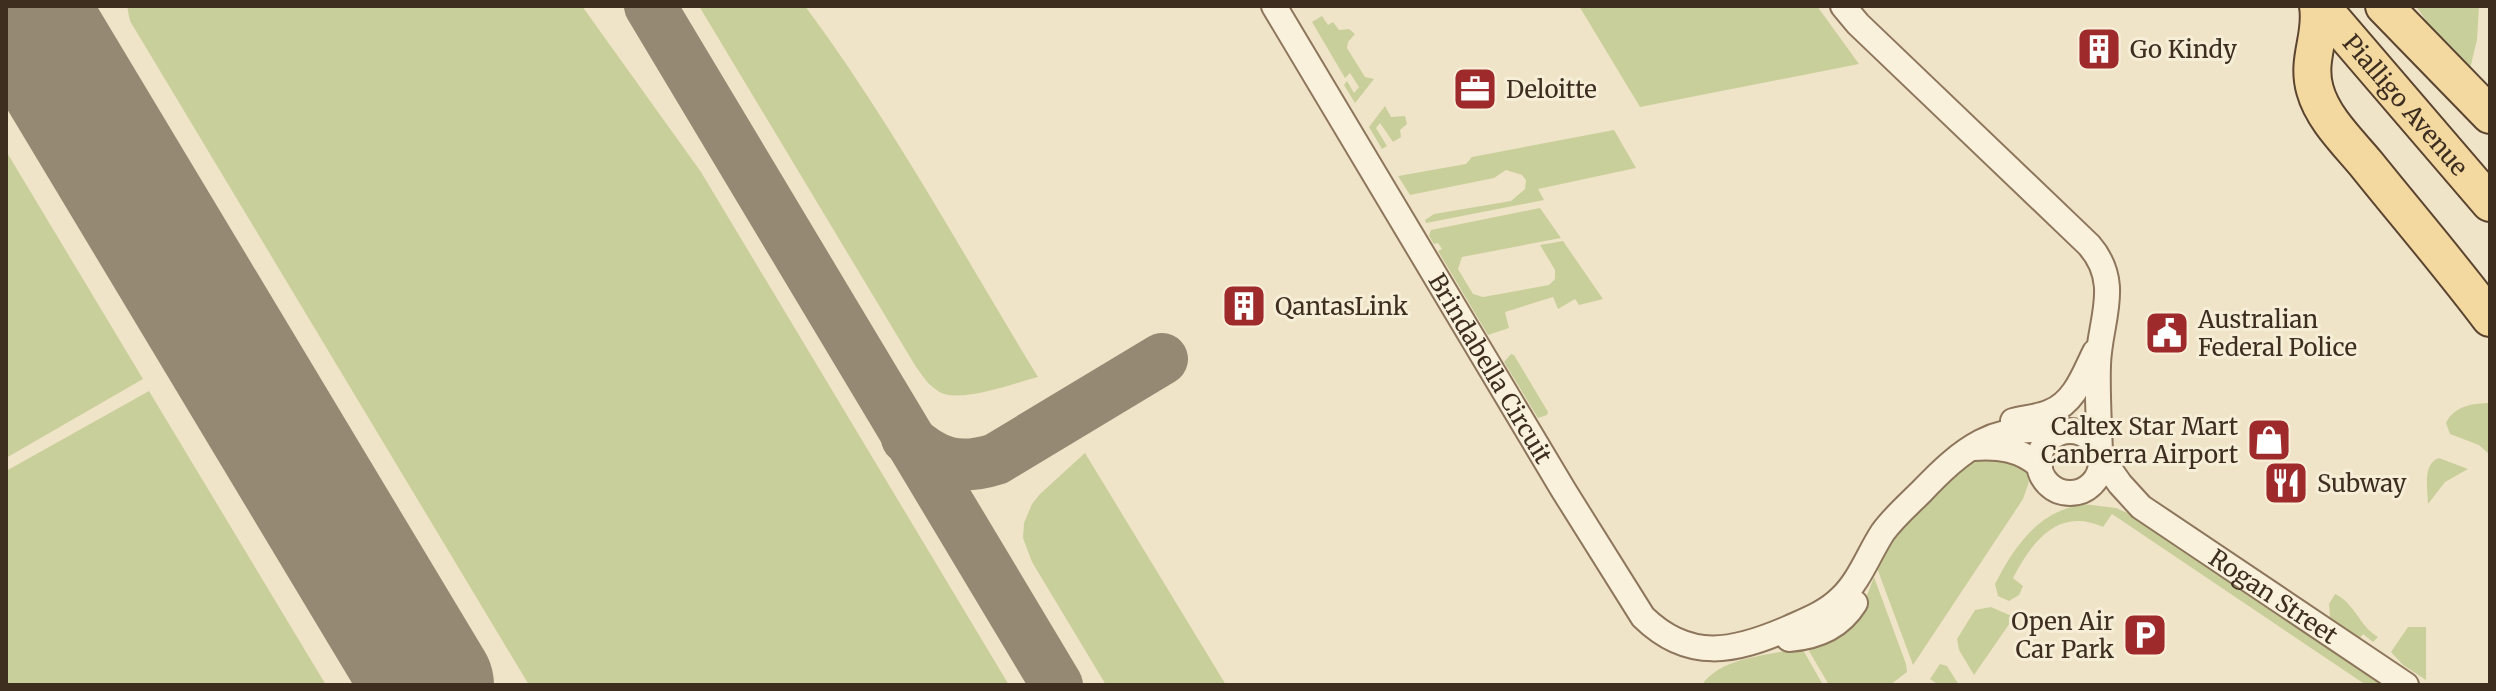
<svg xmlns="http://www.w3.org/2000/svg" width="2496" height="691" viewBox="0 0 2496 691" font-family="Merriweather,serif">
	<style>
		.green { fill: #c9cf9b }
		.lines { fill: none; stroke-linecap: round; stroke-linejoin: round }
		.taxiway { stroke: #968974; stroke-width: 52 }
		.runway { stroke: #968974; stroke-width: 130 }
		.minor-casing { stroke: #8d765c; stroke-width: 28 }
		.primary-casing { stroke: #5b4430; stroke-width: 40 }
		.minor { stroke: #faf1dc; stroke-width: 24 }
		.primary { stroke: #f3d9a0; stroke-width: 36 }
		.labels { text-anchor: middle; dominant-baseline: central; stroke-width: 6; stroke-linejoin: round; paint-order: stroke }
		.poi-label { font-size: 24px; fill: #3d2e20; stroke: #f7eed8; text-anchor: start }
		.street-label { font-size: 24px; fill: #3d2e20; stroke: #f7eed8 }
	</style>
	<rect width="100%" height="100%" fill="#f0e4c8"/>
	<g class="green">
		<path d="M127,6H582L701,172L1009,685H529L130,21Z"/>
		<path d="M699,6H805C892,123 962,253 1038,377C1014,383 958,405 938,391C928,385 923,376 916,367Z"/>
		<path d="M1579,6H1817L1859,64L1640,107Z"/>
		<path d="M2416,6H2479L2477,40L2469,73L2444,47Z"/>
		<path d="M1322,16L1328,25L1333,22L1339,30L1349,29L1355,34L1348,42L1347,48L1365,77L1374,79L1355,103L1344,85L1347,81L1354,93L1359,87L1350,73L1345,78L1312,22Z"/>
		<path d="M1385,106L1391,117L1405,116L1407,124L1400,130L1401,137L1393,142L1380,123L1376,128L1387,146L1382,149L1369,127Z"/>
		<path d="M1614,130L1636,168L1538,189L1544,200L1426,223L1425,220L1434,214L1511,201L1525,189L1526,180L1522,175L1506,170L1494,178L1410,195L1398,176L1466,164L1472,157Z"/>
		<path d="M6,151L143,379L6,458Z"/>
		<path d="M1540,208L1561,238L1462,257L1458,269L1473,294L1483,297L1549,285L1555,279V270L1540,245L1563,241L1603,299L1579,305L1575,299L1558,309L1553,297L1505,312L1509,328L1488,335L1438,251L1442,249L1438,243L1434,244L1429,236L1431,230Z"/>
		<path d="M1511,354L1514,355L1548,412L1547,415L1538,418L1504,362Z"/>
		<path d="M149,391L326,685H6V471Z"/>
		<path d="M2490,403V455L2479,445L2450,434L2446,423C2454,406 2473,403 2490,403Z"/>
		<path d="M1085,453L1226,685H1106L1032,562L1023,538L1024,523L1032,504L1040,494Z"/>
		<path d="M1984,458L2016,461L2028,472L2029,482L2023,499L1913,665L1877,568C1891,537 1951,467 1984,458Z"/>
		<path d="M2439,458L2468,469L2445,482L2428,504C2428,488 2422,464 2439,458Z"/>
		<path d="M2083,504L2116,508L2134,516L2385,685H2366L2112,514L2103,527C2058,506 2031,543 2013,578L2023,586L2019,595L2009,601L1998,596L1995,584C2015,545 2038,512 2083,504Z"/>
		<path d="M1874,577L1906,664L1907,672L1890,685H1829L1809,651L1810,646L1864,603Z"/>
		<path d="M2335,594C2355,603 2359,626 2378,637L2373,642L2363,634L2360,638L2330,618L2329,604Z"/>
		<path d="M1991,607L2014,617L1974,675L1959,650L1957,639L1975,610Z"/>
		<path d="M2408,627H2426V680L2403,665L2391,652Z"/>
		<path d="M1802,648L1823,685H1702C1720,657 1770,655 1802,648Z"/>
		<path d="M1940,664L1947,666L1959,685H1939L1930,679Z"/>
	</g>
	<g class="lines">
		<g class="taxiway">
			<path d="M56,6C53,35 59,61 70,88"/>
			<path d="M650,6L1057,685"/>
			<path d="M907,438C936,464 958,471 996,459L1162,359"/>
		</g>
		<path class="runway" d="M21,6L429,685"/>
		<g class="minor-casing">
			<g id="minor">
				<path id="s1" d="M1274,6L1564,491L1643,617C1689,662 1734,652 1789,628C1807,620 1826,613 1841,598C1860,580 1869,553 1883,532C1894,517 1908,505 1921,492C1961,450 1996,420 2058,433"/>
				<path d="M1843,6L1858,24L2089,245C2123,284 2099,321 2098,365C2097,394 2099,423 2100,452"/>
				<path d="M2013,421C2025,418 2039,417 2050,412C2075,402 2084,374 2095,352"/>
				<circle cx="2070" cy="462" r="31"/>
				<path d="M1973,448C1999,446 2020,449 2040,466"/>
				<path id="s2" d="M2101,457L2120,484L2141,507L2406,685"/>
				<path d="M1789,639C1817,637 1840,627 1855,603"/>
			</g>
		</g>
		<g class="primary-casing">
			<g id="primary">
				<path d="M2318,6C2323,36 2306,59 2315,90C2323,119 2349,143 2367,165C2408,216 2451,266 2490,318"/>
				<path id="s3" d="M2321,6L2490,203"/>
				<path d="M2384,6L2490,115"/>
			</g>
		</g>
		<use href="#minor" class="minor"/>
		<use href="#primary" class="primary"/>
	</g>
	<defs>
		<g id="building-square" transform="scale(2.3)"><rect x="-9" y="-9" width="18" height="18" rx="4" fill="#9e2a2b" stroke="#f7eed8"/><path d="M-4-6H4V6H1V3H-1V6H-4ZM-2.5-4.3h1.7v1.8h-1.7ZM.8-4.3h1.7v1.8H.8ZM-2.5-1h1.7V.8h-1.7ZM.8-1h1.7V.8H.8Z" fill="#fff"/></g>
		<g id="office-square" transform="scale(2.3)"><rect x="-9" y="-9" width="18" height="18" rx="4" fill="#9e2a2b" stroke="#f7eed8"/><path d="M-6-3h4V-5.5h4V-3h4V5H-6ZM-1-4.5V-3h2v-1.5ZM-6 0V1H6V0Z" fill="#fff"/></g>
		<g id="civic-square" transform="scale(2.3)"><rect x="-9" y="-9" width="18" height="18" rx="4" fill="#9e2a2b" stroke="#f7eed8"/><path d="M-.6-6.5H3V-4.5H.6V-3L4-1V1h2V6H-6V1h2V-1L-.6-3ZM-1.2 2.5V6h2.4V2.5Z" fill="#fff"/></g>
		<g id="shop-square" transform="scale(2.3)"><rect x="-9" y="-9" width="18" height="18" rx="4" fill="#9e2a2b" stroke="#f7eed8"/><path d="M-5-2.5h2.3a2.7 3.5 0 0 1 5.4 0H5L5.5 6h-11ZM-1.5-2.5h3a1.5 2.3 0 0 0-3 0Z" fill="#fff"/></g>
		<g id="restaurant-square" transform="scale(2.3)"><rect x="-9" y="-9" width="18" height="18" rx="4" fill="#9e2a2b" stroke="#f7eed8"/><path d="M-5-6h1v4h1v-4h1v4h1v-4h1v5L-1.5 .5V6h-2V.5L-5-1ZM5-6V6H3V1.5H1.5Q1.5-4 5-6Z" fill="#fff"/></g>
		<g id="parking-square" transform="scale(2.3)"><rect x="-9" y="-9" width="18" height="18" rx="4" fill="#9e2a2b" stroke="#f7eed8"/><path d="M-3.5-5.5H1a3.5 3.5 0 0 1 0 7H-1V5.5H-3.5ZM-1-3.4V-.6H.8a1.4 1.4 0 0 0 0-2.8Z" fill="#fff"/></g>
	</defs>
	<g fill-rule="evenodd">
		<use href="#building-square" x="2099" y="49"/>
		<use href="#office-square" x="1475" y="89"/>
		<use href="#building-square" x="1244" y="306"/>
		<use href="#civic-square" x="2167" y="333"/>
		<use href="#shop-square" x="2269" y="440"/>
		<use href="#restaurant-square" x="2286" y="483"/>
		<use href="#parking-square" x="2145" y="635"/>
	</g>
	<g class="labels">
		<g class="poi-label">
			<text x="2130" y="49">Go Kindy</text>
			<text x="1506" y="89">Deloitte</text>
			<text x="1275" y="306">QantasLink</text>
			<text x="2198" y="319">Australian<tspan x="2198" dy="28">Federal Police</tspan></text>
			<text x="2238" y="426" text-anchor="end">Caltex Star Mart<tspan x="2238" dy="28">Canberra Airport</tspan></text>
			<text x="2317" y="483">Subway</text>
			<text x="2114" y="621" text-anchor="end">Open Air<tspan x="2114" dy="28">Car Park</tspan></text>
		</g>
		<g class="street-label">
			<text stroke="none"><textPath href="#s3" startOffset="130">Pialligo Avenue</textPath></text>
			<text stroke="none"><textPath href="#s1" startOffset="422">Brindabella Circuit</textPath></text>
			<text stroke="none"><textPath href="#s2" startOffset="224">Rogan Street</textPath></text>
		</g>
	</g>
	<rect width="2496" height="691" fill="none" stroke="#3d2e20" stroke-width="16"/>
</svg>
